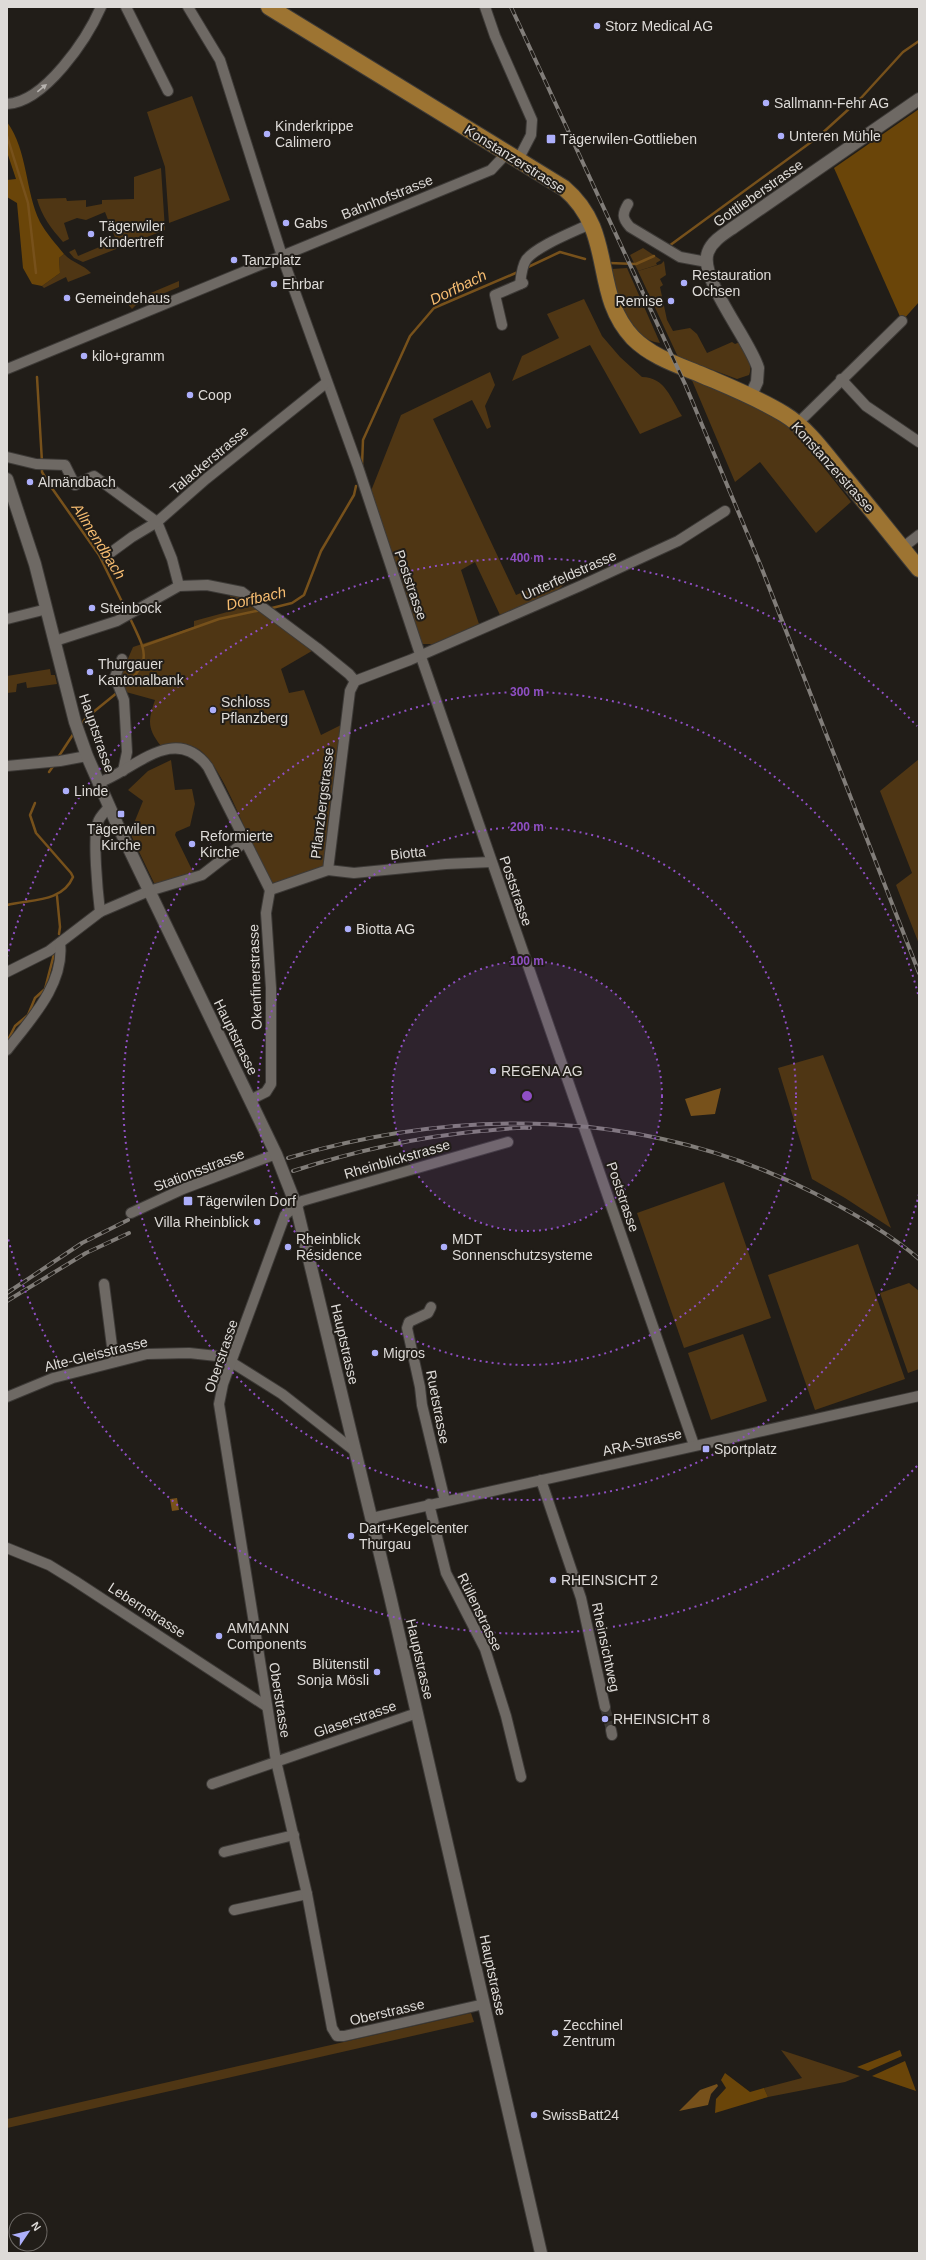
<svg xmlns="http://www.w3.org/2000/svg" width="926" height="2260" viewBox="0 0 926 2260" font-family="Arial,sans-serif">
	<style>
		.green { fill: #4f3614 }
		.forest { fill: #6a4509 }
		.water { fill: #77511b }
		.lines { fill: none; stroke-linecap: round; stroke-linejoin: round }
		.stream { stroke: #77511b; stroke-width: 2.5 }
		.minor-tunnel { stroke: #3d3a35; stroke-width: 10; stroke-dasharray: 10 5; stroke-linecap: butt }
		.minor-casing { stroke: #3d3a37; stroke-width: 12 }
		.tertiary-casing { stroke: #3d3a37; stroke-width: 14 }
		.primary-casing { stroke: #3d3a37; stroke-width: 18 }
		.minor { stroke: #6e6964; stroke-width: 10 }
		.tertiary { stroke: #6e6964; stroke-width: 12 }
		.primary { stroke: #9d7432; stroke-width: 16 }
		.rail-casing { stroke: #817d79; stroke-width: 4 }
		.rail { stroke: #211d18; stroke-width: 2.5; stroke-dasharray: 8; stroke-linecap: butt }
		.oneway { fill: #b7b3af }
		.ring { fill: none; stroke: #8f4fc4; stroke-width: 2; stroke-dasharray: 2 4 }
		.poi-dot { fill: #adaffb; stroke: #211d18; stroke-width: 1.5 }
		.labels { text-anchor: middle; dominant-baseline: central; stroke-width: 4; stroke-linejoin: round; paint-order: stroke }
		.poi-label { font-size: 14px; fill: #dedbd8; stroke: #211d18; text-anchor: start }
		.street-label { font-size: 14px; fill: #dedbd8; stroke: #211d18 }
		.water-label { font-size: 15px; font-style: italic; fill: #f7bd71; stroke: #211d18 }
		.centre { fill: #8f4fc4; stroke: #211d18; stroke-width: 2 }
		.ring-label { font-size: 12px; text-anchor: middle; font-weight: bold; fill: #8f4fc4; stroke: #211d18; stroke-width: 4; stroke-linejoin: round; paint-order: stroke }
	</style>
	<rect width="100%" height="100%" fill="#211d18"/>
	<g class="green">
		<path d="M192,96L230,200L169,223L165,167L147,112Z"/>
		<path d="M161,168L165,230L83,262L74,258L69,252L75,249L78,256L116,240L105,212L86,220L77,218L64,223L69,239L63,242C51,228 42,217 37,199L66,198L67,201L86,200V207L102,204V200L134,199V177Z"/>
		<path d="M643,248L661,260L656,263L657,265L638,271L630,255Z"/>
		<path d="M64,254C72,263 83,264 91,273L68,282L66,277L44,288L42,286L60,273L59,258Z"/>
		<path d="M664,261L666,275L660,279L663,285L660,287L667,320L673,331L690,328L697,334L707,353L732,342L735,344L740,342C744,351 754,365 749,375L737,379L678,357L638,271L661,264Z"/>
		<path d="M627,268L660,343C630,341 616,293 612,269Z"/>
		<path d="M179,281V287L136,305L132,309L127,303Z"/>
		<path d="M584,299L602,336L620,357L642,377C665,377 671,399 682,416L640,434L590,345L512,381L522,356L559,338L547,314Z"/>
		<path d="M490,372L495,385L485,406L491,427L487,429L472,400L433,419L516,595L560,576L565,584L555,592L500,615L475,562L461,570L479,624L433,644H420L371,491L401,415Z"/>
		<path d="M691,378L757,407L795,431L851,502L816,533L760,462L735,482Z"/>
		<path d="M242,592L317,648L281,669L289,693L304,690L321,735L345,723L328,870L270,890C256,858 226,772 202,752C191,742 174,744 161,746C147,728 148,721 155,700L126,692L120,677L133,647L194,627V621L231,611L230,594Z"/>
		<path d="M50,669L51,675H55L57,684L27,688L26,682L17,684L16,692L7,693V676Z"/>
		<path d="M919,759V944L896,885L912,873L880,791Z"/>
		<path d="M171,760L175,790L192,789L195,804L190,826L176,832L175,835L194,874L156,887L130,833L143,801L128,790L148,771Z"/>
		<path d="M823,1055L891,1228L845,1198L812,1179L778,1068Z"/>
		<path d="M724,1182L771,1318L684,1348L637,1213Z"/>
		<path d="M858,1244L905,1379L815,1410L768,1275Z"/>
		<path d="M909,1283L919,1291V1369L908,1373L880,1293Z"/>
		<path d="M743,1334L767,1401L711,1420L688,1353Z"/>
		<path d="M471,2013L474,2022L7,2128V2119Z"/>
		<path d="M781,2050L860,2076L845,2082L768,2097L764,2088L802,2078Z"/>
	</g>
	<g class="forest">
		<path d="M919,109V302L902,321L834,168Z"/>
		<path d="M7,122C28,151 25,191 40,222C46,233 56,244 64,254L59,258L60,273L42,286L32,284L23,268L17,203L7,197V180L16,179L7,152Z"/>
		<path d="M900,2050L902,2056L868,2071L857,2067Z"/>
		<path d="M905,2061L916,2091L872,2076Z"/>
		<path d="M725,2073L750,2092L764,2088L768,2097L715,2113L716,2099L726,2088L721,2080Z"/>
	</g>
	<g class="water">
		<path d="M721,1088L715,1114L691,1116L685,1099Z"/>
		<path d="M177,1498L179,1510L172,1511L170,1499Z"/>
		<path d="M717,2084L718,2086L711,2094L708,2105L679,2111L700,2090Z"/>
	</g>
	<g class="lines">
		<g class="stream">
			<path d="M7,136L28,203L36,273"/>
			<path d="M669,246L818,137L861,98L903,52L919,41"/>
			<path d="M609,263L636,264L654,256"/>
			<path d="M526,268L560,252L585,259"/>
			<path d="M37,377L42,462"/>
			<path d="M362,465L363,440L410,336L434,308L518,272"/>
			<path d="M42,467V472L49,484L99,555L127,612"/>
			<path d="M268,609L292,603L304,595L321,551L354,495L356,486"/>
			<path d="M143,646L219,619L261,610"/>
			<path d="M121,688C155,661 145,651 129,616"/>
			<path d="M80,726L86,718L118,692"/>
			<path d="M57,759L74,733"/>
			<path d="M49,772L54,765"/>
			<path d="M57,896L60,927L59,934"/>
			<path d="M7,905C30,899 62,903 73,877L71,873L36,833L30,815L35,803"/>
			<path d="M7,1042L15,1026L28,1015L35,998L45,989L54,954"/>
		</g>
		<path class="minor-tunnel" d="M605,1707L611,1730"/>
		<g class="minor-casing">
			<g id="minor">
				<path d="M126,7L168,91"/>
				<path d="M188,7L220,60L282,256L358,467L420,654L694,1445"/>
				<path d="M485,7L495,36L532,120L531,135L518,160"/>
				<path d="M7,104C45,102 87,39 101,7"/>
				<path d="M628,204C622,214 622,218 630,227L680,257L707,262"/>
				<path d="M520,284C521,276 522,266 526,260C536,246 576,231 592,223"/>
				<path d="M502,325L495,295L523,283"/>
				<path d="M7,369L491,170L507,153"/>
				<path d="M841,379L866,406L919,442"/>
				<path d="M797,424L902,321"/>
				<path d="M7,457L36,464L65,465L75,485L94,476L157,522L172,559L179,586"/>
				<path d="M902,548L919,535"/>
				<path d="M106,556L132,537L157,522L206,479L326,383"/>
				<path d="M7,619L47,609"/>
				<path d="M55,641L117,621L179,586L207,585L242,592L317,648L349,674L355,681L410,660L580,586L678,541L725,511"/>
				<path d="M122,659L115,677L124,700L127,752L123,771"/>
				<path d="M7,766L60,761L87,756"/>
				<path d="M98,783C133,771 175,722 208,767L270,890"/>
				<path d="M328,870L354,873L446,864L491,862"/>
				<path d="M270,890L328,870L350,691L355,681"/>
				<path d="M100,912L149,891L202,875L246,841"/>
				<path d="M7,972L49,951L100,912C98,895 92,835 98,822C100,816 105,812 109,807"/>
				<path d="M7,1050C30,1020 65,984 60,943"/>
				<path d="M250,1100L266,1092L271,1084V988L266,913L270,890"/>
				<path d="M131,1213L183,1189L276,1154"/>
				<path d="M104,1284L114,1362"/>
				<path d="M431,1307L428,1313L409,1322L407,1328L420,1387L422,1405L445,1501"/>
				<path d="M7,1397L53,1378L147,1354L189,1353L217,1356L231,1362L282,1394L356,1452"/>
				<path d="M541,1480L581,1598L605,1707"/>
				<path d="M429,1504L446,1573L485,1649L506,1716L521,1777"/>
				<path d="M372,1518L919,1396"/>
				<path d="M7,1548L49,1565L75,1581L266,1706"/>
				<path d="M611,1730L612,1735"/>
				<path d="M212,1784L417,1713"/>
				<path d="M224,1852L294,1835"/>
				<path d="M234,1910L307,1894"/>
				<path d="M484,2004L344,2036H337L332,2028L307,1894L276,1761L219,1404L223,1384L231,1362L285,1215L302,1201L508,1142"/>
			</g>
		</g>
		<g class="tertiary-casing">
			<g id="tertiary">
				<path d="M751,395L757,382L758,368C750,340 698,278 708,252C712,241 724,234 734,227L919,99"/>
				<path d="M7,479L35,564L75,722L87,756L117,824L276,1154L296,1205L390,1596L541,2253"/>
			</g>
		</g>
		<g class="primary-casing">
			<path id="primary" d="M269,7L564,188C617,233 590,292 633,338C652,357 678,365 702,375C730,387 758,398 784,414C807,428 824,452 841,473C867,504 893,537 919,569"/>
		</g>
		<use href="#minor" class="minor"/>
		<use href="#tertiary" class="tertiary"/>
		<use href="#primary" class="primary"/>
		<g class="rail-casing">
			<g id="rail">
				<path d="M511,7L685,384L760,564L919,973"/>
				<path d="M288,1158C464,1106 648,1109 814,1193C850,1211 888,1232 919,1259"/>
				<path d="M293,1171C355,1151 417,1137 481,1131C498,1130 514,1127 530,1128"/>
				<path d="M7,1293L82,1243L128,1220"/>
				<path d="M7,1301L86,1253L129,1233"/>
			</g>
		</g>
		<use href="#rail" class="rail"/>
	</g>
	<defs><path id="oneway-solid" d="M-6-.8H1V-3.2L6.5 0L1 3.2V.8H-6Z"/></defs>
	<use class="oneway" href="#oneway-solid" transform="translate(42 88) rotate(-39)"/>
	<circle cx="527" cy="1096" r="135" fill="#8f4fc4" fill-opacity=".12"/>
	<g class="ring">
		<circle cx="527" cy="1096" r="135"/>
		<circle cx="527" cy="1096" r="269"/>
		<path d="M919 1194A404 404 0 1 1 919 998"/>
		<path d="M917 1466A538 538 0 0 1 7 1235M7 957A538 538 0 0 1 917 726"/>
	</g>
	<g class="poi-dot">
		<circle cx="597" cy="26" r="4"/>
		<circle cx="766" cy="103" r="4"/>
		<circle cx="267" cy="134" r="4"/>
		<circle cx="781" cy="136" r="4"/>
		<rect x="546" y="134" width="10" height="10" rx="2"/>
		<circle cx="286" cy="223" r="4"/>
		<circle cx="91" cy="234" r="4"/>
		<circle cx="234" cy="260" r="4"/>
		<circle cx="684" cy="283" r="4"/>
		<circle cx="274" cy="284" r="4"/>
		<circle cx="67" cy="298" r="4"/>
		<circle cx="671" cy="301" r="4"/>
		<circle cx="84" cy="356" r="4"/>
		<circle cx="190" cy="395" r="4"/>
		<circle cx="30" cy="482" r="4"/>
		<circle cx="92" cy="608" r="4"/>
		<circle cx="90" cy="672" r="4"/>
		<circle cx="213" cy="710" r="4"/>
		<circle cx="66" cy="791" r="4"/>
		<rect x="117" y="810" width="8" height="8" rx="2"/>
		<circle cx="192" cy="844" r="4"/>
		<circle cx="348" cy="929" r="4"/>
		<circle cx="493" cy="1071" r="4"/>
		<rect x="183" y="1196" width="10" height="10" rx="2"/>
		<circle cx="257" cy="1222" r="4"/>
		<circle cx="288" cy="1247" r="4"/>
		<circle cx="444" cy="1247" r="4"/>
		<circle cx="375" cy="1353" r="4"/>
		<rect x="702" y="1445" width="8" height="8" rx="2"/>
		<circle cx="351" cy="1536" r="4"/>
		<circle cx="553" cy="1580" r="4"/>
		<circle cx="219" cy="1636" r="4"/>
		<circle cx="377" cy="1672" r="4"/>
		<circle cx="605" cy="1719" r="4"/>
		<circle cx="555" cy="2033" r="4"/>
		<circle cx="534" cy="2115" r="4"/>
	</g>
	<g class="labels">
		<g class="poi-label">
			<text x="605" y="26">Storz Medical AG</text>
			<text x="774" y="103">Sallmann-Fehr AG</text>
			<text x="275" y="126">Kinderkrippe<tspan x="275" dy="16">Calimero</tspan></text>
			<text x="789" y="136">Unteren Mühle</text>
			<text x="560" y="139">Tägerwilen-Gottlieben</text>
			<text x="294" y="223">Gabs</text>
			<text x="99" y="226">Tägerwiler<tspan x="99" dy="16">Kindertreff</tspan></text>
			<text x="242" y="260">Tanzplatz</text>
			<text x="692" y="275">Restauration<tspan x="692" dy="16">Ochsen</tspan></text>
			<text x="282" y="284">Ehrbar</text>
			<text x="75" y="298">Gemeindehaus</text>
			<text x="663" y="301" text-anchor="end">Remise</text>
			<text x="92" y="356">kilo+gramm</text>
			<text x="198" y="395">Coop</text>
			<text x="38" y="482">Almändbach</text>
			<text x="100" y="608">Steinbock</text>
			<text x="98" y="664">Thurgauer<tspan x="98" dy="16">Kantonalbank</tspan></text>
			<text x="221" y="702">Schloss<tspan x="221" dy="16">Pflanzberg</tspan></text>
			<text x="74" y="791">Linde</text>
			<text x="121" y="829" text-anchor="middle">Tägerwilen<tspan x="121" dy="16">Kirche</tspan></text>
			<text x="200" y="836">Reformierte<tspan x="200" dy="16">Kirche</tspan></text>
			<text x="356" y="929">Biotta AG</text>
			<text x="501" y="1071">REGENA AG</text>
			<text x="197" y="1201">Tägerwilen Dorf</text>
			<text x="249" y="1222" text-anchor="end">Villa Rheinblick</text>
			<text x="296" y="1239">Rheinblick<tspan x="296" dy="16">Résidence</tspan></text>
			<text x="452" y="1239">MDT<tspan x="452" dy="16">Sonnenschutzsysteme</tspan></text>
			<text x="383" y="1353">Migros</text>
			<text x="714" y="1449">Sportplatz</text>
			<text x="359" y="1528">Dart+Kegelcenter<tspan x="359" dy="16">Thurgau</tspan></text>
			<text x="561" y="1580">RHEINSICHT 2</text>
			<text x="227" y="1628">AMMANN<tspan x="227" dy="16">Components</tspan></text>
			<text x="369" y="1664" text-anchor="end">Blütenstil<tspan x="369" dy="16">Sonja Mösli</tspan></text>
			<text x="613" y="1719">RHEINSICHT 8</text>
			<text x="563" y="2025">Zecchinel<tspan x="563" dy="16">Zentrum</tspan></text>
			<text x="542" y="2115">SwissBatt24</text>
		</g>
		<g class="street-label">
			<text transform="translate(515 159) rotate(32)">Konstanzerstrasse</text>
			<text transform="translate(758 193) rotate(-35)">Gottlieberstrasse</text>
			<text transform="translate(387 197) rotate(-22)">Bahnhofstrasse</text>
			<text transform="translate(209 460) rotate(-40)">Talackerstrasse</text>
			<text transform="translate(833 467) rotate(48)">Konstanzerstrasse</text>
			<text transform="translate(569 575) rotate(-24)">Unterfeldstrasse</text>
			<text transform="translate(411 585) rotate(71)">Poststrasse</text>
			<text transform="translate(97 733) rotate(71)">Hauptstrasse</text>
			<text transform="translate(322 803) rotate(-83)">Pflanzbergstrasse</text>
			<text transform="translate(408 853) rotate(-6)">Biotta</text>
			<text transform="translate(516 891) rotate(71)">Poststrasse</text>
			<text transform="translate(255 977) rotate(-92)">Okenfinerstrasse</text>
			<text transform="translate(236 1037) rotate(64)">Hauptstrasse</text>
			<text transform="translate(397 1159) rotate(-16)">Rheinblickstrasse</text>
			<text transform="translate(199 1170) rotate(-21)">Stationsstrasse</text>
			<text transform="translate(623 1197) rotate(71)">Poststrasse</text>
			<text transform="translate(345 1344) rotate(77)">Hauptstrasse</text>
			<text transform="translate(96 1354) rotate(-14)">Alte-Gleisstrasse</text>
			<text transform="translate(221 1356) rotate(-71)">Oberstrasse</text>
			<text transform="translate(438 1407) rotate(79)">Ruetstrasse</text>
			<text transform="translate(642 1442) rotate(-13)">ARA-Strasse</text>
			<text transform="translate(147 1610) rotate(33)">Lebernstrasse</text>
			<text transform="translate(480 1612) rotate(64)">Rüllenstrasse</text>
			<text transform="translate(606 1647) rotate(78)">Rheinsichtweg</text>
			<text transform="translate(420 1659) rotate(77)">Hauptstrasse</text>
			<text transform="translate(280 1700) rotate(81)">Oberstrasse</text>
			<text transform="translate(355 1719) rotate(-19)">Glaserstrasse</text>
			<text transform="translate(493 1975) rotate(78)">Hauptstrasse</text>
			<text transform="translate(387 2012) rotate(-13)">Oberstrasse</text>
		</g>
		<g class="water-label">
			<text transform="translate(458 287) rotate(-26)">Dorfbach</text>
			<text transform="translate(99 541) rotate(58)">Allmendbach</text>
			<text transform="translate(256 598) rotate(-13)">Dorfbach</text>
		</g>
	</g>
	<circle cx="527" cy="1096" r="6" class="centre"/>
	<g class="ring-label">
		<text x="527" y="562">400 m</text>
		<text x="527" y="696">300 m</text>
		<text x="527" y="831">200 m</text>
		<text x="527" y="965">100 m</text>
	</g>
	<rect width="926" height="2260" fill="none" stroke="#dedbd8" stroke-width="16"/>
	<g transform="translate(28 2232) rotate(55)"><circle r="19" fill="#211d18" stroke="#6d6965"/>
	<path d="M0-3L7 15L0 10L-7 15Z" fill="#adaffb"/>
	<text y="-6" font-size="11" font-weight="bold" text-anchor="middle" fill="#dedbd8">N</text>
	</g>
</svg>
